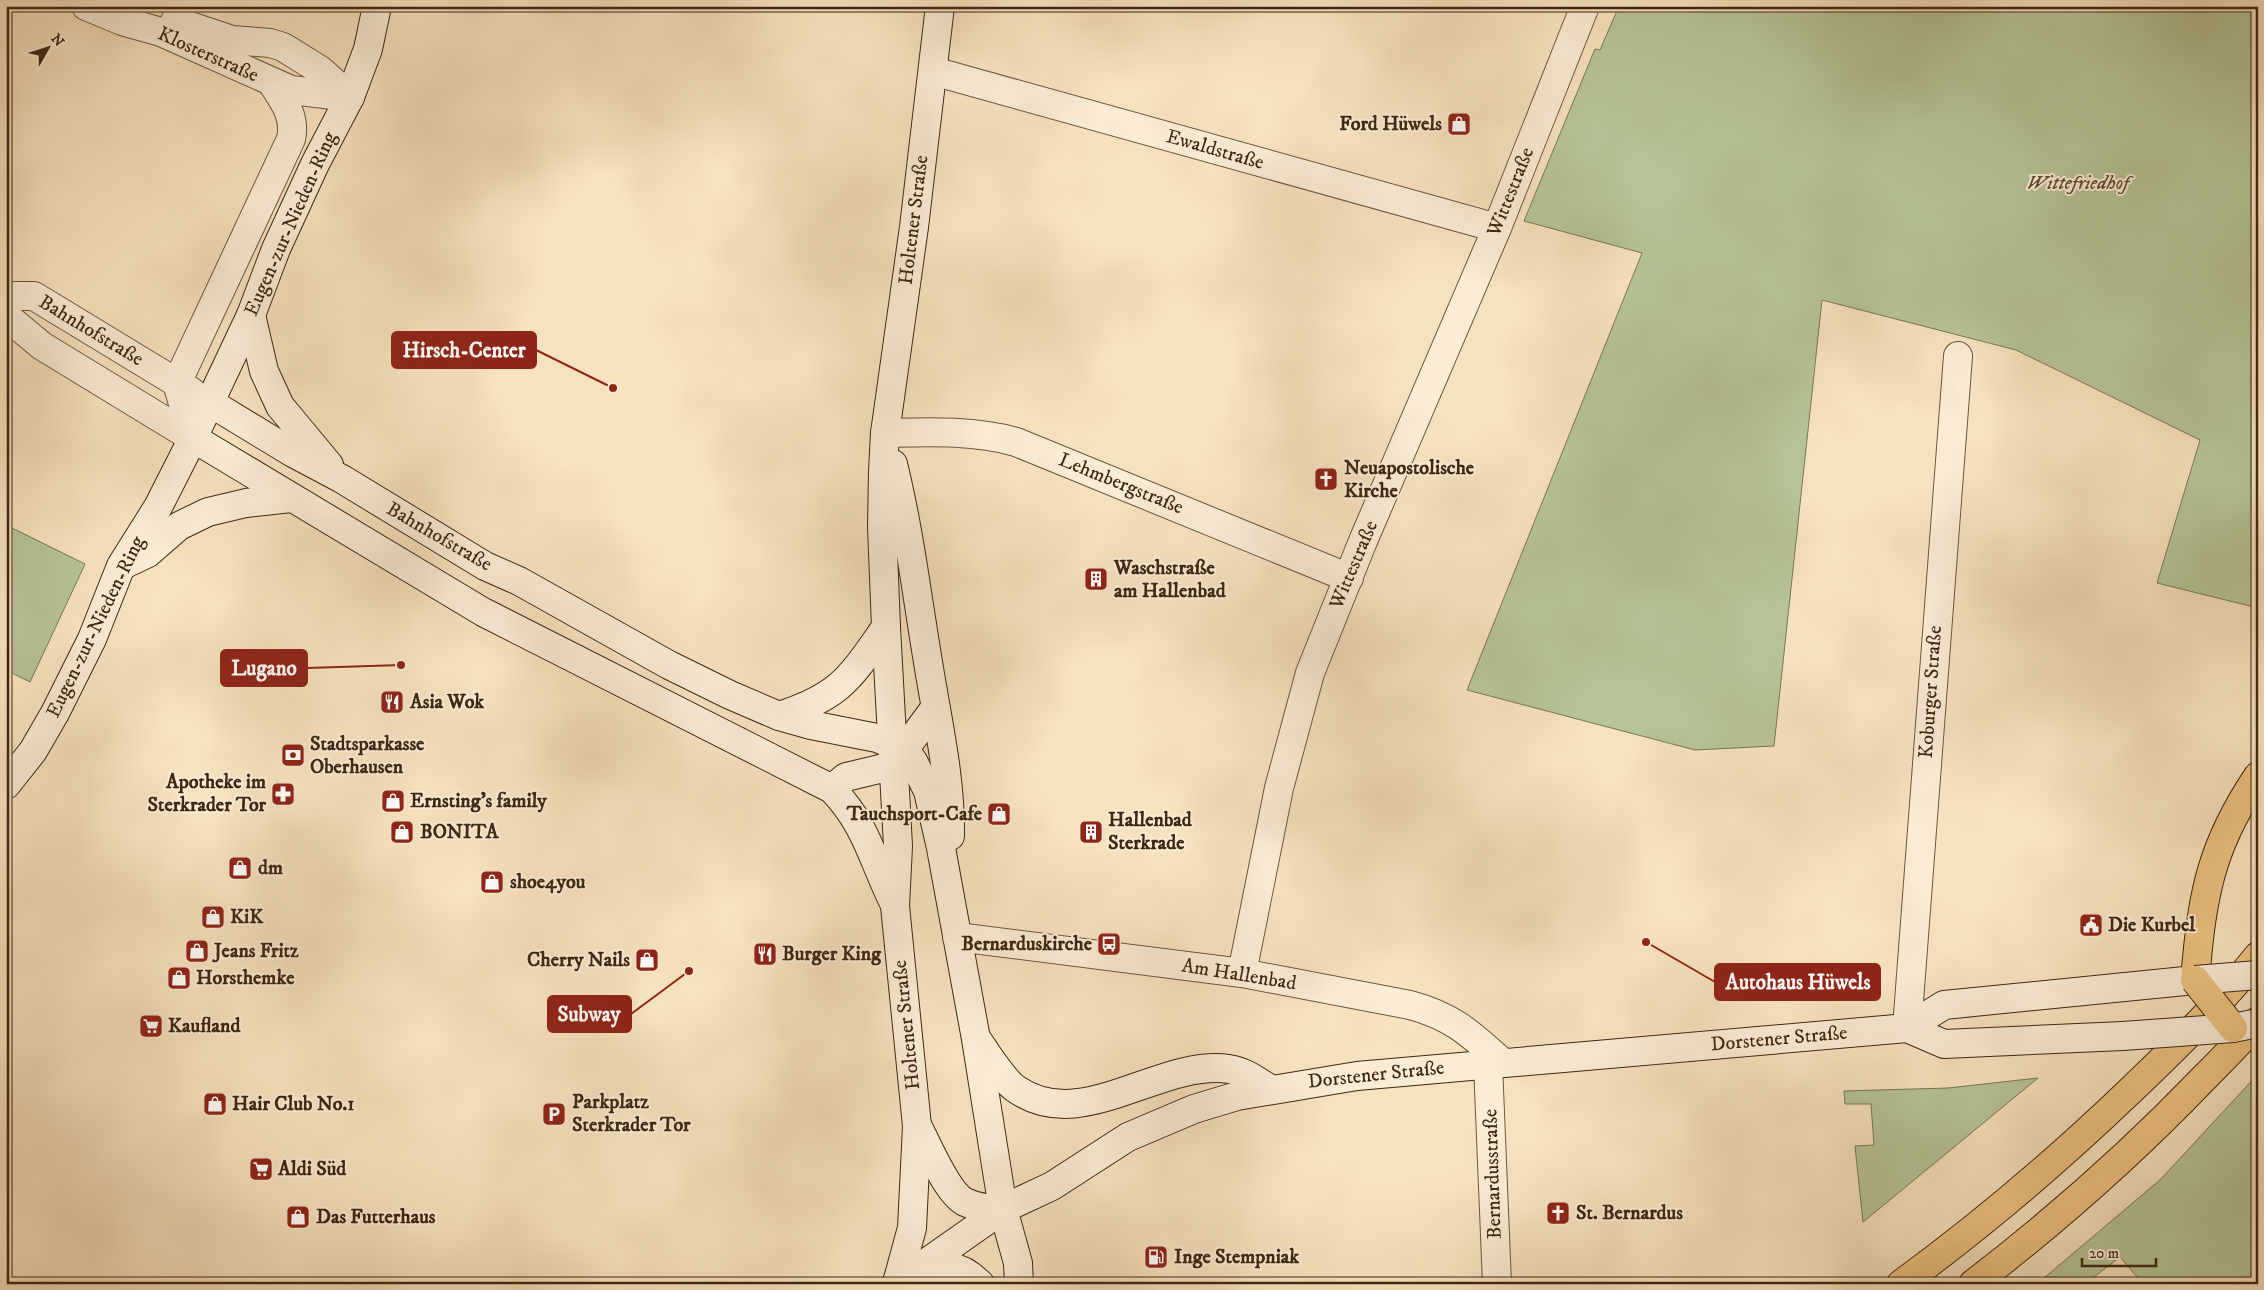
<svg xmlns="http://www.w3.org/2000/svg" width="2264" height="1290" viewBox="0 0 2264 1290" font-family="'IM FELL DW Pica',serif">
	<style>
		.green { fill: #b6c497; stroke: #7a7655 }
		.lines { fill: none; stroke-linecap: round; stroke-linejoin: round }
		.minor-casing { stroke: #6c563e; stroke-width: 30 }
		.secondary-casing { stroke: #3e2713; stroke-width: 30 }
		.motorway-casing { stroke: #3e2713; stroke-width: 30 }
		.minor { stroke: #faecd5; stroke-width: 28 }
		.secondary { stroke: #faecd5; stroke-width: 28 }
		.motorway { stroke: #ecc17f; stroke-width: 28 }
		.secondary-bridge-casing { stroke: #3e2713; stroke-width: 30; stroke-linecap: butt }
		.motorway-bridge-casing { stroke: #3e2713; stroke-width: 30; stroke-linecap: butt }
		.secondary-bridge { stroke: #faecd5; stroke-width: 28 }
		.motorway-bridge { stroke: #ecc17f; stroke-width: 28 }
		.labels { text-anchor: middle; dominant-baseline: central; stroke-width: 4; stroke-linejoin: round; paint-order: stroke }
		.street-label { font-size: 20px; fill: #3e2713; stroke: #faecd5 }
		.poi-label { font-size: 20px; font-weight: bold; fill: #3e2713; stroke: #faecd5; text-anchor: start }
		.park-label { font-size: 20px; font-style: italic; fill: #5c4e34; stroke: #faecd5 }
		.leader { fill: none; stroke: #8f2418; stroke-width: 2 }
		.callout-dot { fill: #8f2418; stroke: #faecd5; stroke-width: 2 }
		.callout { fill: #8f2418; stroke: #8f2418; stroke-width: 2 }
		.callout-label { font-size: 21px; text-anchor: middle; font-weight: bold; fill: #fff }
	</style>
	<rect width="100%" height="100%" fill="#f7e2be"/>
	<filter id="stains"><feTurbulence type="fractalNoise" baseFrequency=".004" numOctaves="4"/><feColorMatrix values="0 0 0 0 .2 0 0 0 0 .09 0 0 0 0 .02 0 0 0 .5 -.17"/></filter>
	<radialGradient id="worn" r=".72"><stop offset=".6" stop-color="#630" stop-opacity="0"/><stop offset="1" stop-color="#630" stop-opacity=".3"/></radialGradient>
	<g class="green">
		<path d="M1619,6H2258V608L2157,583L2200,440L2016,350L1822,300L1774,746L1695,750L1467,690L1642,253L1524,221L1595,49L1600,50Z"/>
		<path d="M6,525L85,564L30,682L6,670Z"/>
		<path d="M2258,1074V1284H2143L2120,1257L2085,1284H2037L2161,1179Z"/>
		<path d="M2038,1078L1863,1222L1855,1146L1874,1145L1871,1104H1845L1844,1091L1948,1088Z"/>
	</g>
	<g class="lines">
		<g class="minor-casing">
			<g id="minor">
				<path d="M86,6L122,21L161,32L291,90L350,97"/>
				<path d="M175,21L232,40L270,43L283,47L320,70L350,97"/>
				<path d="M933,71L1497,228"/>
				<path d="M6,296H34L192,392"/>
				<path d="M6,316L42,346L193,438"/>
				<path d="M885,433C928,432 974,430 1016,442L1349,578"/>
				<path d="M193,438L177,383L291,139C296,117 284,101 272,83"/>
				<path d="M957,937L1242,973L1410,1005C1452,1016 1471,1034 1503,1063"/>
				<path d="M1242,973L1279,788L1310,673L1363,541L1497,228L1585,6"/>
				<path d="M1907,1028L1958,356"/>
				<path d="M1488,1064L1497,1284"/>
			</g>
		</g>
		<g class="secondary-casing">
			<g id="secondary">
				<path d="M251,315L264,371L280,406L329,465"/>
				<path d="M209,402L293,453L342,479L485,566L519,581L669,665L730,695L779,716L811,725L877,738L905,750L913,761L928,791L941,848L976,1039L1003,1209L1018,1263L1019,1284"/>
				<path d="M193,438L483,612L832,789C867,826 872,858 893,901"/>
				<path d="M893,464C909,529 917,596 928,662C937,719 951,778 950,836"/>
				<path d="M125,564L148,553L179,526L208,512L246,503L291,498"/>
				<path d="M779,716C841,696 850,678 886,627"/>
				<path d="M893,765L935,708"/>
				<path d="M6,785L33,751L55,713L92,639L121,566L158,507L193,438L251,315L276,249L315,164L350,97L368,49L377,6"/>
				<path d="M832,789L846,777L892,766"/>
				<path d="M1907,1028L1944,1044L2123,1036"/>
				<path d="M978,1041C988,1055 1003,1080 1016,1089C1082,1135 1158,1059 1229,1069C1244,1071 1257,1081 1270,1089"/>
				<path d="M918,1127C928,1146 947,1193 965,1202C977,1208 990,1209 1003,1209"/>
				<path d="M917,1270C944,1264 959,1263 980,1284"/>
				<path d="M897,1283L912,1228L917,1126L895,906L898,846L886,627L882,527L883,471L885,433L914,227L940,6"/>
				<path d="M896,1284L1003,1209L1052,1186L1128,1137L1194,1109L1237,1096L1357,1076L1907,1028L1944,1005L2195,980"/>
			</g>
		</g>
		<g class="motorway-casing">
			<g id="motorway">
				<path d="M2195,980C2202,896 2210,847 2258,776"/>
				<path d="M1901,1284C1982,1225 2058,1160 2130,1091C2175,1048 2219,1005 2258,956"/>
				<path d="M1973,1284C2055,1221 2132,1153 2203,1079C2222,1060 2241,1041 2258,1021"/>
			</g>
		</g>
		<use href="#minor" class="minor"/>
		<use href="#secondary" class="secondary"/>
		<use href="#motorway" class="motorway"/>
		<g class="secondary-bridge-casing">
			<g id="secondary-bridge">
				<path d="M2195,980L2258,975"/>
				<path d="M2123,1036L2233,1028L2258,1023"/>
			</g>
		</g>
		<g class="motorway-bridge-casing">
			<path id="motorway-bridge" d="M2195,980L2233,1028"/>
		</g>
		<use href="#secondary-bridge" class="secondary-bridge"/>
		<use href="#motorway-bridge" class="motorway-bridge"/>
	</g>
	<defs>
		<g id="shop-square" transform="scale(1.25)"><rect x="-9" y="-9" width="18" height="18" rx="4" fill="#8f2418" stroke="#faecd5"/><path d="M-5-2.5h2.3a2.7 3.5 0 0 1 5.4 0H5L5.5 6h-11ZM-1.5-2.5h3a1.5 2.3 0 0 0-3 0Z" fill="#fff"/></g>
		<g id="church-square" transform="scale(1.25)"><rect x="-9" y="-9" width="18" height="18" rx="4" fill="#8f2418" stroke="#faecd5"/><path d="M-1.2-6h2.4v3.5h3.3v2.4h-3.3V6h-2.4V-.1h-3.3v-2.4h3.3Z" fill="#fff"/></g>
		<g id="building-square" transform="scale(1.25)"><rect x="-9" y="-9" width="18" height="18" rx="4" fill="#8f2418" stroke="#faecd5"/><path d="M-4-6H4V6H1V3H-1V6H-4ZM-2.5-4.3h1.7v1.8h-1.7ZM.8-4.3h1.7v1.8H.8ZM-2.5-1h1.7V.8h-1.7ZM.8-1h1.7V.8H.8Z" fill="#fff"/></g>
		<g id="restaurant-square" transform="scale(1.25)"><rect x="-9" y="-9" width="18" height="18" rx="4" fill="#8f2418" stroke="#faecd5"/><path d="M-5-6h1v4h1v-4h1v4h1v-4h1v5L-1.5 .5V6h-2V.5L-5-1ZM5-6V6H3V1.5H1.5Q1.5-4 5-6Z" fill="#fff"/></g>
		<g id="bank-square" transform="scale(1.25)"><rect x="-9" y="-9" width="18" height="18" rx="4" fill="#8f2418" stroke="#faecd5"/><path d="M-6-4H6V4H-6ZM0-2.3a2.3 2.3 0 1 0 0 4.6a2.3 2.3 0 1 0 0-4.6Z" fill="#fff"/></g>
		<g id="pharmacy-square" transform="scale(1.25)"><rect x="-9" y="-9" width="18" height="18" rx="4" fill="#8f2418" stroke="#faecd5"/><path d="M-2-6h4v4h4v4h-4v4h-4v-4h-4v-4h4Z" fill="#fff"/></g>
		<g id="civic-square" transform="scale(1.25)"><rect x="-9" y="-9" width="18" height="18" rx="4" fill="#8f2418" stroke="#faecd5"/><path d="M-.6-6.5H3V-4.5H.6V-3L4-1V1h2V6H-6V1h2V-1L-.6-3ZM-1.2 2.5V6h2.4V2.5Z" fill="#fff"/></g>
		<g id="bus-square" transform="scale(1.25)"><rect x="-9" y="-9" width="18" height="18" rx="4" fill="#8f2418" stroke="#faecd5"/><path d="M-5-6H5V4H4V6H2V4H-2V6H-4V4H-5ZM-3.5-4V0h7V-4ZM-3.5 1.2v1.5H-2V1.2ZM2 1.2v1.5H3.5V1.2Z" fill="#fff"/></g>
		<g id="supermarket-square" transform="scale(1.25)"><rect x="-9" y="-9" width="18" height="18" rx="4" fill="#8f2418" stroke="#faecd5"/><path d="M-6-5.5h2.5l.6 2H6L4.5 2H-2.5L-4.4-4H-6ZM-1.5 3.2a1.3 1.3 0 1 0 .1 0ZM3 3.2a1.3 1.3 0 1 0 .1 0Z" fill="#fff"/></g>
		<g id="parking-square" transform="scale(1.25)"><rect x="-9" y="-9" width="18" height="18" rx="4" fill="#8f2418" stroke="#faecd5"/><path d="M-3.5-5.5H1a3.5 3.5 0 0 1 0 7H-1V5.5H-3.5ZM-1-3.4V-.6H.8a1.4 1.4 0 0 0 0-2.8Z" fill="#fff"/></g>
		<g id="fuel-square" transform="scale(1.25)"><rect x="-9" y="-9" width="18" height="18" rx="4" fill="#8f2418" stroke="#faecd5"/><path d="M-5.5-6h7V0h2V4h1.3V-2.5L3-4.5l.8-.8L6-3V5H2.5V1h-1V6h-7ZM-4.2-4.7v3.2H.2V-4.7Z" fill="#fff"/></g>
	</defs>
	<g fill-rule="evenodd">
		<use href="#shop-square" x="1459" y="124"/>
		<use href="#church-square" x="1326" y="479"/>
		<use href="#building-square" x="1096" y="579"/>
		<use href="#restaurant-square" x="392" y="702"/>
		<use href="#bank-square" x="293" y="755"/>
		<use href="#pharmacy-square" x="283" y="794"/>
		<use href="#shop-square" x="393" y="801"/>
		<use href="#shop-square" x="999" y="814"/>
		<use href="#shop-square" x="402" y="832"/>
		<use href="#building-square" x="1091" y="832"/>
		<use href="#shop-square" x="240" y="868"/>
		<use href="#shop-square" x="492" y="882"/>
		<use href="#shop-square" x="213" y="917"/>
		<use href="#civic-square" x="2091" y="925"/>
		<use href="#bus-square" x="1109" y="944"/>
		<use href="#shop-square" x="197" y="951"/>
		<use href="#restaurant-square" x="765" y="954"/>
		<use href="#shop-square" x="647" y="960"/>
		<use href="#shop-square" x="179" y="978"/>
		<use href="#supermarket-square" x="151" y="1026"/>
		<use href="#shop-square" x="215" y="1104"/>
		<use href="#parking-square" x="554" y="1114"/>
		<use href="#supermarket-square" x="261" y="1169"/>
		<use href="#church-square" x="1558" y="1213"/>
		<use href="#shop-square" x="298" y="1217"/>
		<use href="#fuel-square" x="1156" y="1257"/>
	</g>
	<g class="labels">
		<g class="street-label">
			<text transform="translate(208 55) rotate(24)">Klosterstraße</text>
			<text transform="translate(1215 150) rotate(16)">Ewaldstraße</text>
			<text transform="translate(1511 192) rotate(-68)">Wittestraße</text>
			<text transform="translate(914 220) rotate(-83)">Holtener Straße</text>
			<text transform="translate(291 224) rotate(-66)">Eugen-zur-Nieden-Ring</text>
			<text transform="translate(91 331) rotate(31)">Bahnhofstraße</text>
			<text transform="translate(1121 484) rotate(22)">Lehmbergstraße</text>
			<text transform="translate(439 537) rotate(30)">Bahnhofstraße</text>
			<text transform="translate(1354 565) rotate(-67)">Wittestraße</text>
			<text transform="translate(96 627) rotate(-64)">Eugen-zur-Nieden-Ring</text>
			<text transform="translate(1931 692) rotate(-86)">Koburger Straße</text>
			<text transform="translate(1239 975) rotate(9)">Am Hallenbad</text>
			<text transform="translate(907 1025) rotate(-96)">Holtener Straße</text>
			<text transform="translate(1779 1039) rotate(-5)">Dorstener Straße</text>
			<text transform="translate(1376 1075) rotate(-6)">Dorstener Straße</text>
			<text transform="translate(1493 1174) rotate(-92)">Bernardusstraße</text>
		</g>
		<g class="poi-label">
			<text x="1442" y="124" text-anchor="end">Ford Hüwels</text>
			<text x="1344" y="468">Neuapostolische<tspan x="1344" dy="23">Kirche</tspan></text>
			<text x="1114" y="568">Waschstraße<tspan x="1114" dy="23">am Hallenbad</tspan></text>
			<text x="410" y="702">Asia Wok</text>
			<text x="310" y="744">Stadtsparkasse<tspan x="310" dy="23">Oberhausen</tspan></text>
			<text x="266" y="782" text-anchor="end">Apotheke im<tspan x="266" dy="23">Sterkrader Tor</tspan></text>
			<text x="410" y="801">Ernsting's family</text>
			<text x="982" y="814" text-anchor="end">Tauchsport-Cafe</text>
			<text x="1108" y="820">Hallenbad<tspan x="1108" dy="23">Sterkrade</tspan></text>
			<text x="420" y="832">BONITA</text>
			<text x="258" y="868">dm</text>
			<text x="510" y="882">shoe4you</text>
			<text x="230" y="917">KiK</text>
			<text x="2108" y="925">Die Kurbel</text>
			<text x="1092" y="944" text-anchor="end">Bernarduskirche</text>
			<text x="214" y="951">Jeans Fritz</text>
			<text x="782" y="954">Burger King</text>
			<text x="630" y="960" text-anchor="end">Cherry Nails</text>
			<text x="196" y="978">Horsthemke</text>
			<text x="168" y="1026">Kaufland</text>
			<text x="572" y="1102">Parkplatz<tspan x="572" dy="23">Sterkrader Tor</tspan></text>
			<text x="232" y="1104">Hair Club No.1</text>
			<text x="278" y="1169">Aldi Süd</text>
			<text x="1576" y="1213">St. Bernardus</text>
			<text x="316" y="1217">Das Futterhaus</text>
			<text x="1174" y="1257">Inge Stempniak</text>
		</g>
		<g class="park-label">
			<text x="2078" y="183">Wittefriedhof</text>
		</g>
	</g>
	<path class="leader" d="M613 388L536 350M401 665L307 668M1646 942L1715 982M689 971L631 1014"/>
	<g class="callout-dot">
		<circle cx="613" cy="388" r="5"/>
		<circle cx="401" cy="665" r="5"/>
		<circle cx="1646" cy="942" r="5"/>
		<circle cx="689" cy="971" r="5"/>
	</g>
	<g class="callout">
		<rect x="392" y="332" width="144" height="36" rx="5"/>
		<rect x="221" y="650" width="86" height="36" rx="5"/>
		<rect x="1715" y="964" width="165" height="36" rx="5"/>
		<rect x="548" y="996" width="83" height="36" rx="5"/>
	</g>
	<g class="callout-label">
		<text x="464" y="357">Hirsch-Center</text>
		<text x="264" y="675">Lugano</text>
		<text x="1798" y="989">Autohaus Hüwels</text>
		<text x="589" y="1021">Subway</text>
	</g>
	<rect width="2264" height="1290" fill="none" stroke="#f7e2be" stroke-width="25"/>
	<rect x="8" y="8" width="2249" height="1275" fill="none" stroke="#3e2713" stroke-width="2.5"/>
	<rect x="12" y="12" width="2239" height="1265" fill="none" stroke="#3e2713"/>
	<g transform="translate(48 48) rotate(51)" stroke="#faecd5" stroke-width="4" paint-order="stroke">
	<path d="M0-4L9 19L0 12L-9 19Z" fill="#3e2713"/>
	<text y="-8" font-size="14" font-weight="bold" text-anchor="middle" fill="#3e2713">N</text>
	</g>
	<path d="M2082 1258v8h74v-8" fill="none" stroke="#3e2713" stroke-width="2.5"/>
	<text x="2089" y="1258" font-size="15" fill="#3e2713" stroke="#faecd5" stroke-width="4" paint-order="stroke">20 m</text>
	<rect width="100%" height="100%" filter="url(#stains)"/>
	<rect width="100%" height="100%" fill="url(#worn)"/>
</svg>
